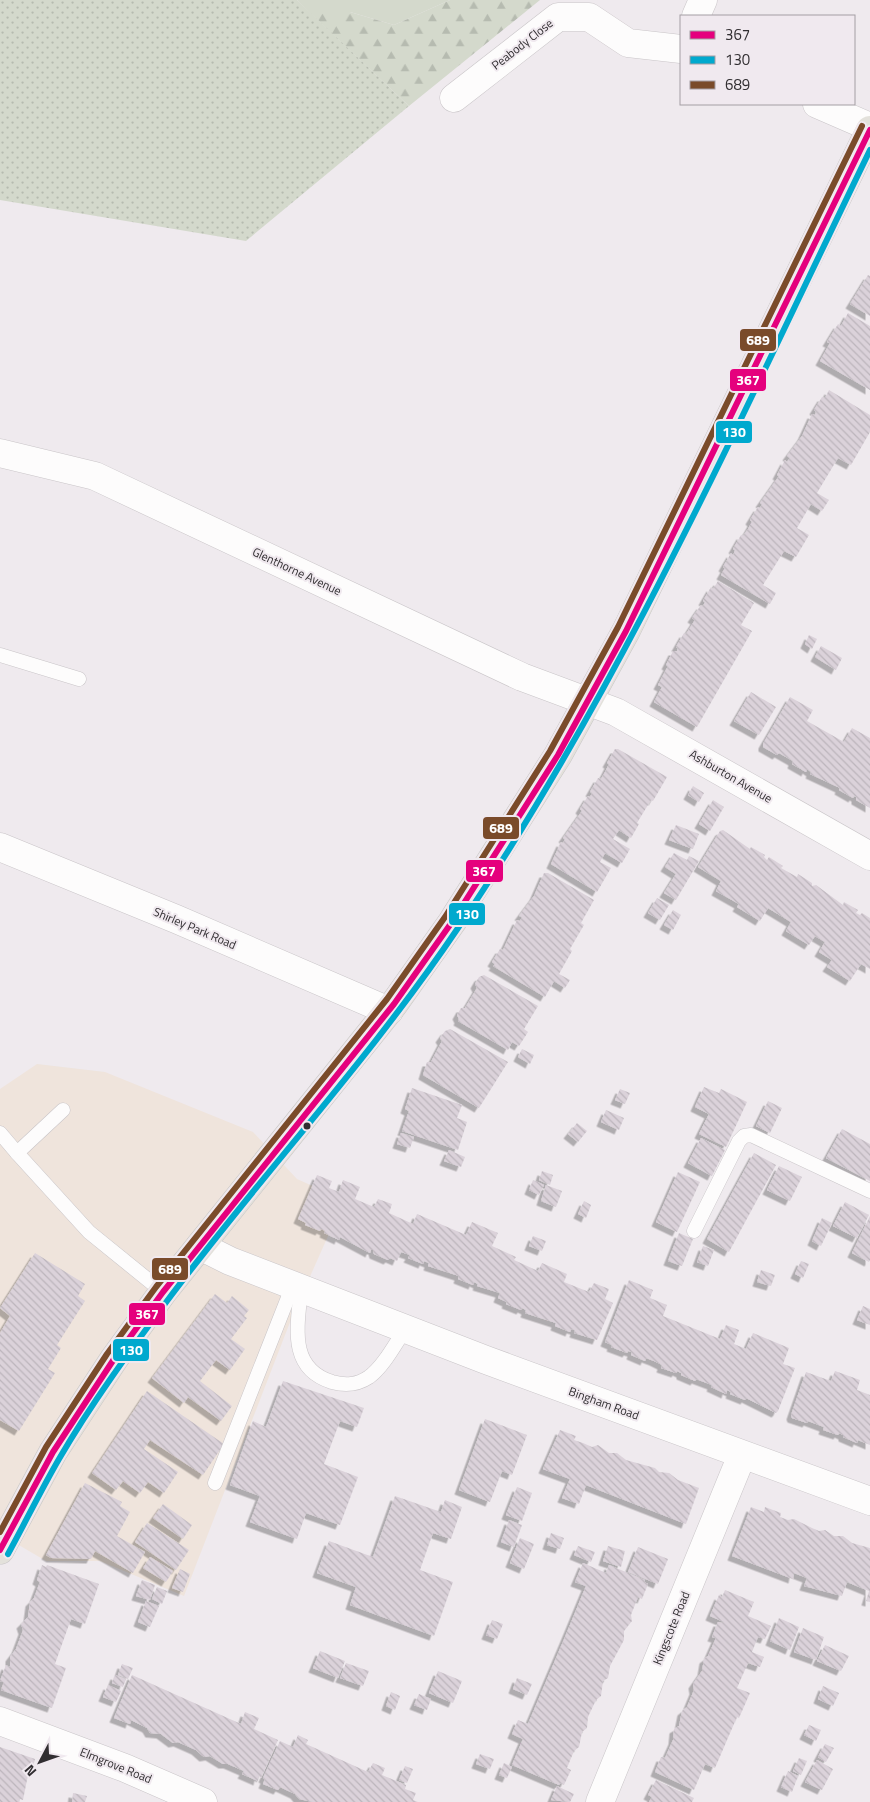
<svg xmlns="http://www.w3.org/2000/svg" width="870" height="1802" viewBox="0 0 870 1802" font-family="'Titillium Web',sans-serif">
	<style>
		.commercial { fill: #efe4dc }
		.green { fill: #d4d9cc }
		.forest { fill: url(#forest-firs) }
		.garden { fill: url(#garden-dots) }
		.building { fill: url(#building-back-hatch); filter: url(#shadow) }
		.lines { fill: none; stroke-linecap: round; stroke-linejoin: round }
		.lane-casing { stroke: #c9c5c8; stroke-width: 15 }
		.street-casing { stroke: #c9c5c8; stroke-width: 29 }
		.secondary-casing { stroke: #c9c5c8; stroke-width: 29 }
		.primary-casing { stroke: #c8c6c7; stroke-width: 29 }
		.lane { stroke: #fdfcfc; stroke-width: 14 }
		.street { stroke: #fdfcfc; stroke-width: 28 }
		.secondary { stroke: #fdfcfc; stroke-width: 28 }
		.primary { stroke: #e3e1db; stroke-width: 28 }
		.bus-1-casing { stroke: #f0e9ef; stroke-width: 10 }
		.bus-2-casing { stroke: #f0e9ef; stroke-width: 10 }
		.bus-3-casing { stroke: #f0e9ef; stroke-width: 10 }
		.bus-1 { stroke: #e5007d; stroke-width: 6 }
		.bus-2 { stroke: #00a9ce; stroke-width: 6 }
		.bus-3 { stroke: #7a4b2a; stroke-width: 6 }
		.bus-dot { fill: #312e31; stroke: #f0e9ef; stroke-width: 2 }
		.labels { text-anchor: middle; dominant-baseline: central; stroke-width: 4; stroke-linejoin: round; paint-order: stroke }
		.street-label { font-size: 12px; fill: #312e31; stroke: #f0e9ef }
		.line-badge { stroke: #f0e9ef; stroke-width: 2 }
		.badge-label { font-size: 14px; text-anchor: middle; font-weight: bold; fill: #fff }
	</style>
	<defs>
		<pattern id="forest-firs" width="22" height="20" patternUnits="userSpaceOnUse" patternTransform="scale(1.25)"><rect width="22" height="20" fill="#d4d9cc"/><path d="M5 1l3.5 6h-7zM16 11l3.5 6h-7z" fill="#b6bbb0"/></pattern>
		<pattern id="garden-dots" width="8" height="8" patternUnits="userSpaceOnUse" patternTransform="scale(1.25)"><rect width="8" height="8" fill="#d4d9cc"/><path d="M2 2h.1M6 6h.1" fill="none" stroke="#b6bbb0" stroke-width="1.8" stroke-linecap="round"/></pattern>
		<pattern id="building-back-hatch" width="6" height="6" patternUnits="userSpaceOnUse" patternTransform="scale(1.25)"><rect width="6" height="6" fill="#dbd2da"/><path d="M-1 5l2 2M0 0l6 6M5-1l2 2" fill="none" stroke="#bcb5bc"/></pattern>
		<filter id="shadow"><feDropShadow dx="-4.5" dy="4.5" stdDeviation="0" flood-color="#0004"/></filter>
	</defs>
	<rect width="100%" height="100%" fill="#efeaee"/>
	<path class="commercial" d="M37,1064L105,1072L253,1132L297,1179L344,1200L292,1317L184,1596L100,1561H46L0,1534V1089Z"/>
	<path class="green" d="M297,0H450L394,25L350,12H309Z"/>
	<path class="forest" d="M450,0H540L409,106L309,12H350L394,25Z"/>
	<path class="garden" d="M0,0H297L409,106L246,241L0,200Z"/>
	<g class="building">
		<path d="M868,275L870,276V316L850,304Z"/>
		<path d="M848,313L870,326V390L820,361L830,343L827,342L838,324L841,326Z"/>
		<path d="M829,390L870,415V432L851,465L838,458L817,493L829,500L822,511L811,504L797,528L809,535L796,557L784,551L763,585L776,593L770,604L721,575L725,568L723,567L731,553L733,555L734,553L735,550L733,549L741,535L743,536L748,529L752,522L750,520L758,507L760,508L762,504L760,503L779,476L777,475L785,460L787,462L790,458L787,456L802,436L812,414L815,415L816,412L814,410L822,397L825,398Z"/>
		<path d="M718,581L754,603L741,625L752,631L697,727L654,702L662,687L658,685L668,666L666,665L673,651H677L678,648L676,647L684,633L686,634L695,620L692,618L701,605L703,606L705,602L703,601L711,587L713,589Z"/>
		<path d="M809,635L817,639L812,649L805,644Z"/>
		<path d="M821,646L842,658L836,670L815,657Z"/>
		<path d="M751,692L776,707L759,735L734,721Z"/>
		<path d="M790,697L813,710L807,721L844,742L852,728L870,738V808L856,800V797L854,796L853,798L839,790L840,788L810,774L811,772L807,769L806,772L792,764L793,761L779,753L777,755L763,747V744Z"/>
		<path d="M615,749H618L667,777L653,801L651,800L637,823L639,824L631,838L619,830L613,839L630,849L622,863L605,853L600,862L611,868L597,892L551,864L561,842L563,843L565,839L563,838L582,811L580,809L588,796L590,797L592,793L590,792L598,778L601,779L605,772L609,764L607,763Z"/>
		<path d="M693,786L704,793L699,802L688,795Z"/>
		<path d="M713,800L724,807L710,831L699,824Z"/>
		<path d="M676,825L699,834L693,849L669,840Z"/>
		<path d="M723,830L750,849L751,847L765,855L764,857L767,860L769,857L783,866L781,868L797,877L798,874L812,883V886L816,885L843,905L844,902L858,910L856,913L860,915L862,913L870,918V969L861,964L850,981L827,967L832,960L819,952L825,942L815,936L809,945L786,931L791,922L768,908L760,921L737,907L739,904L716,891L721,881L698,867L720,831Z"/>
		<path d="M674,853L687,860L689,856L699,861L676,900L664,893L676,874L665,867Z"/>
		<path d="M544,873H548L594,900L581,923L584,925L570,949L572,951L559,974L570,980L565,988L554,981L545,997L493,966L495,964L492,962L500,949L503,950L517,920L520,921L522,917L519,916L534,896Z"/>
		<path d="M657,898L669,905L660,920L648,913Z"/>
		<path d="M673,910L681,915L673,930L664,925Z"/>
		<path d="M484,975L538,1006L524,1029L528,1032L519,1046L512,1042L508,1050L458,1021L459,1019L457,1015L461,1008H465L477,988L475,984L479,977Z"/>
		<path d="M450,1029L508,1062L479,1108L423,1075L427,1062H431L442,1041L440,1038L445,1031Z"/>
		<path d="M522,1049L534,1055L530,1064L518,1057Z"/>
		<path d="M704,1087L719,1093L721,1089L747,1102L726,1147L699,1134L709,1114L695,1107Z"/>
		<path d="M412,1088L462,1105L457,1118L467,1122L458,1150L402,1131L409,1111L405,1109Z"/>
		<path d="M620,1089L630,1093L625,1104L615,1100Z"/>
		<path d="M768,1101L782,1108L770,1133L756,1126Z"/>
		<path d="M606,1110L624,1118L619,1130L601,1122Z"/>
		<path d="M577,1123L587,1131L578,1142L568,1134Z"/>
		<path d="M842,1129L870,1144V1181L826,1158Z"/>
		<path d="M401,1133L414,1137L410,1148L397,1144Z"/>
		<path d="M701,1138L725,1150L712,1176L688,1163Z"/>
		<path d="M449,1150L465,1157L461,1167L444,1161Z"/>
		<path d="M754,1153L776,1165L729,1252L707,1239Z"/>
		<path d="M779,1166L802,1177L790,1201L767,1190Z"/>
		<path d="M542,1171L553,1175L550,1185L539,1180Z"/>
		<path d="M678,1172L700,1182L677,1232L656,1222Z"/>
		<path d="M317,1175L332,1181L329,1188L339,1192L343,1180L360,1187L355,1199L374,1207L378,1199L392,1204L389,1213L413,1224L417,1214L466,1235L472,1222L498,1233L492,1246L516,1257L514,1260L538,1271L542,1263L567,1274L564,1282L589,1292L594,1283L609,1289L605,1299L613,1303L597,1340L574,1333L575,1330L571,1329L570,1332L555,1326L556,1323L525,1313L526,1310L522,1308L521,1310L506,1304L507,1302L498,1298L500,1293L477,1286L478,1284L474,1282L473,1285L458,1279L459,1276L428,1266L429,1263L424,1261L423,1264L408,1258L410,1255L401,1252L397,1261L390,1258L388,1260L374,1254L373,1250H371L370,1253L340,1237L339,1240L324,1233L325,1231L321,1229L320,1231L305,1225L306,1223L298,1219Z"/>
		<path d="M533,1180L544,1185L539,1195L529,1190Z"/>
		<path d="M546,1185L562,1191L556,1207L541,1201Z"/>
		<path d="M584,1201L591,1205L586,1218L578,1214Z"/>
		<path d="M845,1202L869,1215L857,1238L833,1226Z"/>
		<path d="M870,1216V1260L869,1262L852,1253Z"/>
		<path d="M822,1218L832,1223L821,1246L812,1241Z"/>
		<path d="M679,1233L693,1239L682,1266L668,1261Z"/>
		<path d="M533,1236L546,1241L542,1251L529,1246Z"/>
		<path d="M703,1246L714,1250L708,1266L697,1262Z"/>
		<path d="M35,1253L85,1284L78,1296L85,1301L57,1345L61,1348L48,1369L55,1373L19,1431L0,1420V1333L10,1316L0,1308Z"/>
		<path d="M801,1261L809,1264L803,1278L795,1274Z"/>
		<path d="M761,1270L775,1275L771,1286L757,1282Z"/>
		<path d="M629,1280L653,1290L650,1298L667,1305L663,1316L720,1339L726,1325L739,1330L734,1344L746,1349L753,1333L789,1348L783,1364L795,1368L778,1411L776,1413L746,1398L745,1400L730,1394L731,1392L727,1390L726,1394L711,1387L712,1385L696,1379L695,1381L681,1375V1373L677,1371L676,1373L661,1368L662,1365L654,1361L646,1358L645,1361L631,1355L632,1352L628,1351L627,1353L611,1347L612,1345L605,1342Z"/>
		<path d="M215,1294L227,1303L232,1296L249,1310L244,1316L247,1318L231,1339L245,1349L230,1370L216,1360L200,1381L232,1406L221,1421L188,1397L184,1403L152,1378Z"/>
		<path d="M863,1306L870,1309V1325L857,1320Z"/>
		<path d="M835,1371L860,1380L857,1390L870,1395V1445L858,1440L857,1443L843,1437V1435L839,1433L838,1435L823,1430L824,1427L808,1421L807,1423L792,1418L791,1415L806,1372L831,1381Z"/>
		<path d="M283,1381L364,1408L357,1427L340,1421L324,1464L358,1477L340,1525L306,1513L297,1539L250,1522L260,1496L230,1485L253,1421L266,1427Z"/>
		<path d="M147,1391L224,1444L203,1475L150,1440L144,1449L178,1472L164,1493L148,1482L140,1493L123,1481L116,1490L92,1473Z"/>
		<path d="M485,1419L527,1435L512,1475L502,1471L490,1502L459,1490Z"/>
		<path d="M560,1430L576,1436L574,1440L583,1443L592,1447L598,1445L609,1453H617L626,1460L655,1468L659,1472L669,1473L678,1480L699,1488L686,1524L586,1485L579,1504L562,1498L570,1479L543,1469Z"/>
		<path d="M85,1483L122,1502L120,1506L130,1512L117,1536L145,1552L133,1573L95,1551L91,1559L51,1558L46,1555Z"/>
		<path d="M517,1487L532,1493L522,1521L506,1515Z"/>
		<path d="M395,1496L441,1512L445,1500L462,1507L451,1539L433,1533L420,1570L453,1582L434,1636L350,1605L356,1587L317,1573L329,1541L373,1557Z"/>
		<path d="M163,1504L192,1525L183,1539L153,1518Z"/>
		<path d="M751,1507L764,1512L765,1507L781,1513L780,1517L788,1520L794,1519L812,1528L819,1531L825,1530L834,1536H843L852,1543L870,1548V1602L866,1601L869,1591L847,1582L842,1596L804,1586L807,1578L794,1573L793,1579L732,1556Z"/>
		<path d="M509,1520L522,1525L514,1547L501,1542Z"/>
		<path d="M147,1523L189,1550L176,1570L135,1542Z"/>
		<path d="M551,1533L564,1538L560,1549L547,1545Z"/>
		<path d="M520,1538L534,1544L524,1569L510,1563Z"/>
		<path d="M578,1546L595,1552L591,1562L574,1555Z"/>
		<path d="M608,1546L625,1551L621,1567L603,1561Z"/>
		<path d="M638,1547L668,1559L658,1584L628,1572Z"/>
		<path d="M150,1557L173,1571L166,1582L143,1568Z"/>
		<path d="M583,1563L606,1573L609,1565L645,1580L644,1582L648,1584L642,1599L638,1597L631,1615L632,1621L624,1631V1640L610,1666L608,1678L603,1681L601,1696L596,1700L588,1717L587,1728L582,1732L579,1747L574,1751L567,1768L571,1770L564,1785L560,1783L559,1785L512,1765L523,1739L512,1734L518,1720L528,1724L565,1637L586,1586L575,1582Z"/>
		<path d="M42,1565L46,1567L47,1565L99,1584L85,1624L71,1619L55,1664L66,1668L52,1708L1,1690L4,1682L0,1681L6,1665L10,1667V1657L16,1649L23,1630L21,1624L28,1617L30,1602L34,1598L40,1582L37,1580Z"/>
		<path d="M180,1569L190,1574L183,1592L172,1588Z"/>
		<path d="M142,1580L155,1585L150,1600L136,1596Z"/>
		<path d="M157,1587L167,1591L162,1604L152,1599Z"/>
		<path d="M725,1590L754,1602L748,1616L771,1626L765,1639L758,1637L752,1652L764,1657L760,1667L748,1663L737,1688L750,1693L739,1718L737,1717L715,1768L705,1764L694,1790L655,1772L661,1757L665,1758L673,1740L674,1729L679,1726L682,1711L687,1707L694,1690L693,1684L702,1671L704,1659L708,1656L716,1638L712,1637L718,1622L723,1623L724,1622L710,1616L719,1595L722,1597Z"/>
		<path d="M146,1601L159,1606L150,1627L138,1622Z"/>
		<path d="M779,1618L799,1627L790,1650L770,1641Z"/>
		<path d="M492,1620L503,1624L497,1639L486,1635Z"/>
		<path d="M803,1628L824,1637L816,1660L794,1652Z"/>
		<path d="M825,1645L849,1656L841,1671L817,1661Z"/>
		<path d="M320,1651L345,1661L338,1678L313,1668Z"/>
		<path d="M346,1663L369,1671L363,1686L340,1678Z"/>
		<path d="M122,1664L133,1668L128,1679L118,1675Z"/>
		<path d="M438,1671L462,1681L453,1703L429,1693Z"/>
		<path d="M115,1675L126,1679L123,1687L112,1683Z"/>
		<path d="M132,1675L241,1724L245,1712L259,1718L254,1729L278,1740L261,1778L259,1776L258,1781L242,1774L244,1771L228,1764H223L210,1756L204,1757L196,1750L178,1742L173,1743L161,1734L150,1733L147,1728L131,1720L130,1724L114,1718Z"/>
		<path d="M517,1678L532,1684L527,1695L513,1689Z"/>
		<path d="M108,1685L121,1691L116,1702L103,1697Z"/>
		<path d="M823,1686L839,1693L833,1706L818,1699Z"/>
		<path d="M391,1692L400,1696L395,1710L386,1706Z"/>
		<path d="M419,1694L431,1699L427,1710L414,1705Z"/>
		<path d="M809,1725L821,1730L816,1741L804,1735Z"/>
		<path d="M298,1735L308,1740L306,1744L368,1772L373,1763L385,1768L382,1775L406,1785L405,1789L416,1793L413,1800L418,1802H313L299,1799L295,1794L280,1787L278,1790L263,1784L265,1779L263,1778L280,1741L293,1747Z"/>
		<path d="M825,1744L834,1748L826,1762L818,1757Z"/>
		<path d="M0,1747L35,1759L31,1775H28L23,1800L20,1799L19,1802H0Z"/>
		<path d="M480,1754L494,1759L490,1769L476,1764Z"/>
		<path d="M799,1758L807,1761L801,1775L793,1771Z"/>
		<path d="M817,1760L833,1769L822,1790L805,1782Z"/>
		<path d="M504,1763L512,1767L507,1778L499,1775Z"/>
		<path d="M405,1766L413,1769L407,1783L399,1780Z"/>
		<path d="M788,1771L798,1776L792,1792L781,1787Z"/>
		<path d="M656,1780L694,1798L692,1802H649L652,1797L648,1795Z"/>
		<path d="M557,1786L574,1794L570,1802L551,1800Z"/>
		<path d="M73,1793L87,1796L85,1802H72Z"/>
	</g>
	<g class="lines">
		<g class="lane-casing">
			<g id="lane">
				<path d="M0,655L79,679"/>
				<path d="M63,1110L17,1153L89,1232L163,1292"/>
				<path d="M0,1133L17,1153"/>
				<path d="M694,1231L739,1141L744,1136L751,1135L870,1191"/>
				<path d="M301,1288C298,1324 287,1368 332,1382C346,1386 357,1385 369,1377C384,1366 395,1344 406,1328"/>
				<path d="M215,1483L293,1285"/>
			</g>
		</g>
		<g class="street-casing">
			<g id="street">
				<path d="M696,16L703,0"/>
				<path d="M454,98L558,17H589L628,43L681,49"/>
				<path d="M817,104L870,127"/>
				<path d="M0,453L95,476L522,677L616,712L870,856"/>
				<path d="M0,847L176,919L389,1011"/>
				<path d="M0,1721L125,1768L203,1802"/>
				<path d="M600,1802L742,1455"/>
			</g>
		</g>
		<g class="secondary-casing">
			<path id="secondary" d="M200,1246L230,1261L486,1360L870,1501"/>
		</g>
		<g class="primary-casing">
			<path id="primary" d="M0,1550L53,1452L114,1359L163,1292L394,1004L452,922L558,755L626,631L870,130"/>
		</g>
		<use href="#lane" class="lane"/>
		<use href="#street" class="street"/>
		<use href="#secondary" class="secondary"/>
		<use href="#primary" class="primary"/>
		<g class="bus-1-casing">
			<path id="bus-1" d="M0,1550L53,1452L114,1359L163,1292L394,1004L452,922L558,755L626,631L870,130"/>
		</g>
		<g class="bus-2-casing">
			<path id="bus-2" d="M8,1554C25,1523 41,1490 59,1459C91,1404 129,1352 167,1301C261,1175 370,1059 458,928C623,684 742,414 870,150"/>
		</g>
		<g class="bus-3-casing">
			<path id="bus-3" d="M0,1532L46,1447L107,1354L156,1287L387,999L445,917L550,751L618,627L862,126"/>
		</g>
		<use href="#bus-1" class="bus-1"/>
		<use href="#bus-2" class="bus-2"/>
		<use href="#bus-3" class="bus-3"/>
	</g>
	<circle class="bus-dot" cx="307" cy="1126" r="4.5"/>
	<g class="labels">
		<g class="street-label">
			<text transform="translate(522 44) rotate(-38)">Peabody Close</text>
			<text transform="translate(297 571) rotate(25)">Glenthorne Avenue</text>
			<text transform="translate(731 776) rotate(30)">Ashburton Avenue</text>
			<text transform="translate(195 928) rotate(23)">Shirley Park Road</text>
			<text transform="translate(604 1403) rotate(20)">Bingham Road</text>
			<text transform="translate(671 1628) rotate(-68)">Kingscote Road</text>
			<text transform="translate(116 1765) rotate(22)">Elmgrove Road</text>
		</g>
	</g>
	<g class="line-badge">
		<rect x="739" y="328" width="38" height="24" rx="5" fill="#7a4b2a"/>
		<rect x="729" y="368" width="38" height="24" rx="5" fill="#e5007d"/>
		<rect x="715" y="420" width="38" height="24" rx="5" fill="#00a9ce"/>
		<rect x="482" y="816" width="38" height="24" rx="5" fill="#7a4b2a"/>
		<rect x="465" y="859" width="39" height="24" rx="5" fill="#e5007d"/>
		<rect x="448" y="902" width="38" height="24" rx="5" fill="#00a9ce"/>
		<rect x="151" y="1257" width="38" height="24" rx="5" fill="#7a4b2a"/>
		<rect x="128" y="1302" width="38" height="24" rx="5" fill="#e5007d"/>
		<rect x="112" y="1338" width="38" height="24" rx="5" fill="#00a9ce"/>
	</g>
	<g class="badge-label">
		<text x="758" y="345">689</text>
		<text x="748" y="385">367</text>
		<text x="734" y="437">130</text>
		<text x="501" y="833">689</text>
		<text x="484" y="876">367</text>
		<text x="467" y="919">130</text>
		<text x="170" y="1274">689</text>
		<text x="147" y="1319">367</text>
		<text x="131" y="1355">130</text>
	</g>
	<rect x="680" y="15" width="175" height="90" fill="#f0e9ef" stroke="#a49ea3"/>
	<rect x="690" y="31" width="25" height="8" fill="#e5007d" stroke="#a49ea3"/>
	<text x="725" y="40" font-size="15" fill="#312e31">367</text>
	<rect x="690" y="56" width="25" height="8" fill="#00a9ce" stroke="#a49ea3"/>
	<text x="725" y="65" font-size="15" fill="#312e31">130</text>
	<rect x="690" y="81" width="25" height="8" fill="#7a4b2a" stroke="#a49ea3"/>
	<text x="725" y="90" font-size="15" fill="#312e31">689</text>
	<g transform="translate(40 1762) rotate(229)" stroke="#f0e9ef" stroke-width="4" paint-order="stroke">
	<path d="M0-4L9 19L0 12L-9 19Z" fill="#312e31"/>
	<text y="-8" font-size="14" font-weight="bold" text-anchor="middle" fill="#312e31">N</text>
	</g>
</svg>
